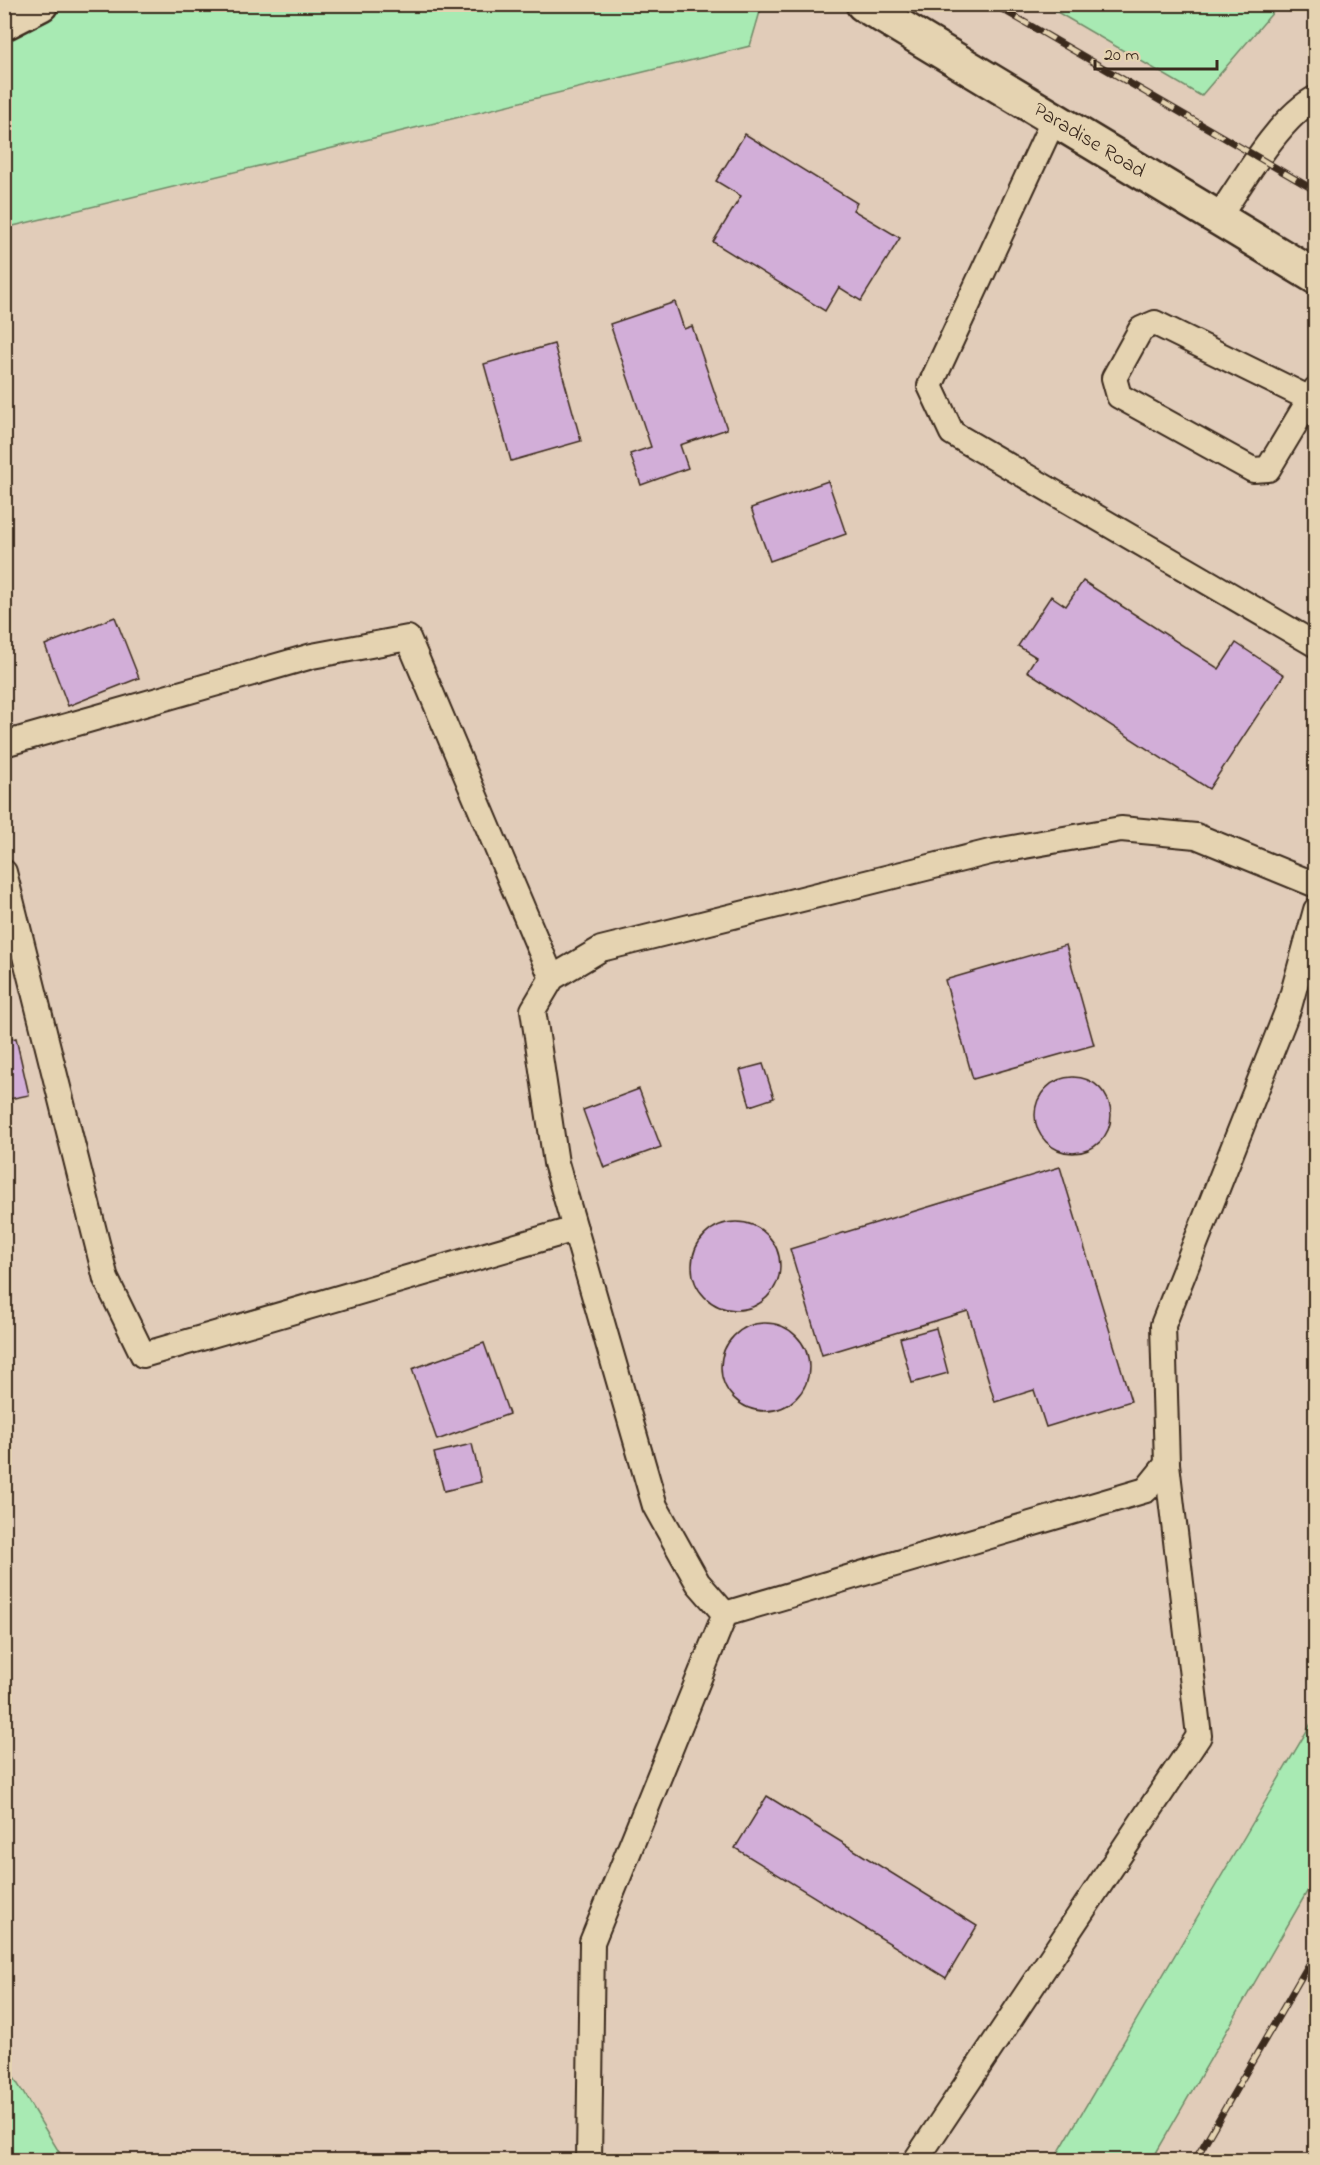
<svg xmlns="http://www.w3.org/2000/svg" width="1320" height="2165" viewBox="0 0 1320 2165" font-family="'Indie Flower',sans-serif">
	<style>
		.green { fill: #a8eab3; stroke: #728a68; stroke-width: 1.5 }
		.building { fill: #d2aed8; stroke: #3b2a1e; stroke-width: 1.5 }
		.lines { fill: none; stroke-linecap: round; stroke-linejoin: round }
		.lane-casing { stroke: #3b2a1e; stroke-width: 28 }
		.street-casing { stroke: #3b2a1e; stroke-width: 38 }
		.lane { stroke: #e5d3b1; stroke-width: 24 }
		.street { stroke: #e5d3b1; stroke-width: 33 }
		.rail-casing { stroke: #3b2a1e; stroke-width: 7 }
		.rail { stroke: #e5d3b1; stroke-width: 4.5; stroke-dasharray: 14; stroke-linecap: butt }
		.labels { text-anchor: middle; dominant-baseline: central; stroke-width: 6; stroke-linejoin: round; paint-order: stroke }
		.street-label { font-size: 21px; fill: #3b2a1e; stroke: #e5d3b1 }
	</style>
	<rect width="100%" height="100%" fill="#e1ccb9"/>
	<filter id="ink" filterUnits="userSpaceOnUse"><feTurbulence type="fractalNoise" baseFrequency=".0167" numOctaves="2"/><feDisplacementMap in="SourceGraphic" scale="12" xChannelSelector="R" yChannelSelector="G"/><feConvolveMatrix kernelMatrix="1 2 1 2 8 2 1 2 1" color-interpolation-filters="sRGB"/></filter>
	<g filter="url(#ink)">
		<g class="green">
			<path d="M1280,4L1201,96L1045,5V4Z"/>
			<path d="M4,5H762L750,46L5,228Z"/>
			<path d="M1315,1717V1878L1152,2160H1054Z"/>
			<path d="M5,2063L64,2160H5Z"/>
		</g>
		<g class="building">
			<path d="M745,134L857,203L853,210L900,238L861,301L839,287L825,311L713,242L741,196L716,181Z"/>
			<path d="M675,302L684,329L692,326L727,429L680,445L688,468L641,485L630,454L651,447L610,324Z"/>
			<path d="M554,344L581,441L511,461L484,364Z"/>
			<path d="M828,481L846,534L770,561L751,508Z"/>
			<path d="M1083,581L1219,669L1236,643L1284,675L1209,789L1027,671L1036,657L1018,646L1051,596L1066,606Z"/>
			<path d="M115,617L139,678L68,706L45,645Z"/>
			<path d="M1066,945L1094,1045L973,1079L945,980Z"/>
			<path d="M16,1038L29,1095L4,1100V1041Z"/>
			<path d="M763,1064L774,1098L750,1106L740,1070Z"/>
			<circle cx="1073" cy="1115" r="38"/>
			<path d="M639,1089L661,1147L604,1168L583,1110Z"/>
			<path d="M1060,1167L1131,1401L1046,1427L1034,1390L995,1402L968,1311L822,1355L790,1249Z"/>
			<circle cx="736" cy="1266" r="44"/>
			<circle cx="765" cy="1367" r="44"/>
			<path d="M936,1328L948,1373L912,1383L900,1338Z"/>
			<path d="M484,1343L509,1414L437,1440L412,1369Z"/>
			<path d="M472,1444L481,1482L444,1491L434,1453Z"/>
			<path d="M767,1796L977,1926L946,1978L735,1848Z"/>
		</g>
		<g class="lines">
			<g class="lane-casing">
				<g id="lane">
					<path d="M1054,119L930,386L952,433L1316,645"/>
					<path d="M1218,218C1241,184 1280,116 1316,98"/>
					<path d="M1310,399L1155,323L1141,329L1114,378L1119,396L1253,470L1268,469L1316,389"/>
					<path d="M4,744L312,656L408,638L552,978"/>
					<path d="M4,872L106,1279L143,1355L575,1229"/>
					<path d="M1316,885L1196,836L1121,829L990,852L601,949L552,978L533,1010L556,1163L655,1506L698,1583L725,1614L1146,1490L1167,1464L1163,1325L1289,1007L1316,910"/>
					<path d="M589,2160L592,1942L725,1614"/>
					<path d="M916,2160L1199,1736L1167,1464"/>
				</g>
			</g>
			<g class="street-casing">
				<g id="street">
					<path d="M863,4L1316,277"/>
					<path d="M4,23L41,4"/>
				</g>
			</g>
			<use href="#lane" class="lane"/>
			<use href="#street" class="street"/>
			<g class="rail-casing">
				<g id="rail">
					<path d="M993,4L1316,191"/>
					<path d="M1195,2160L1316,1952"/>
				</g>
			</g>
			<use href="#rail" class="rail"/>
		</g>
	</g>
	<g class="labels">
		<g class="street-label">
			<text transform="translate(1089 141) rotate(31)">Paradise Road</text>
		</g>
	</g>
	<rect width="1320" height="2165" fill="none" stroke="#e5d3b1" stroke-width="24"/>
	<rect x="12" y="12" width="1296" height="2141" fill="none" stroke="#3b2a1e" stroke-width="2" filter="url(#ink)"/>
	<path d="M1095 60v9h122v-9" fill="none" stroke="#3b2a1e" stroke-width="3"/>
	<text x="1104" y="60" font-size="18" fill="#3b2a1e" stroke="#e5d3b1" stroke-width="4.5" paint-order="stroke">20 m</text>
</svg>
